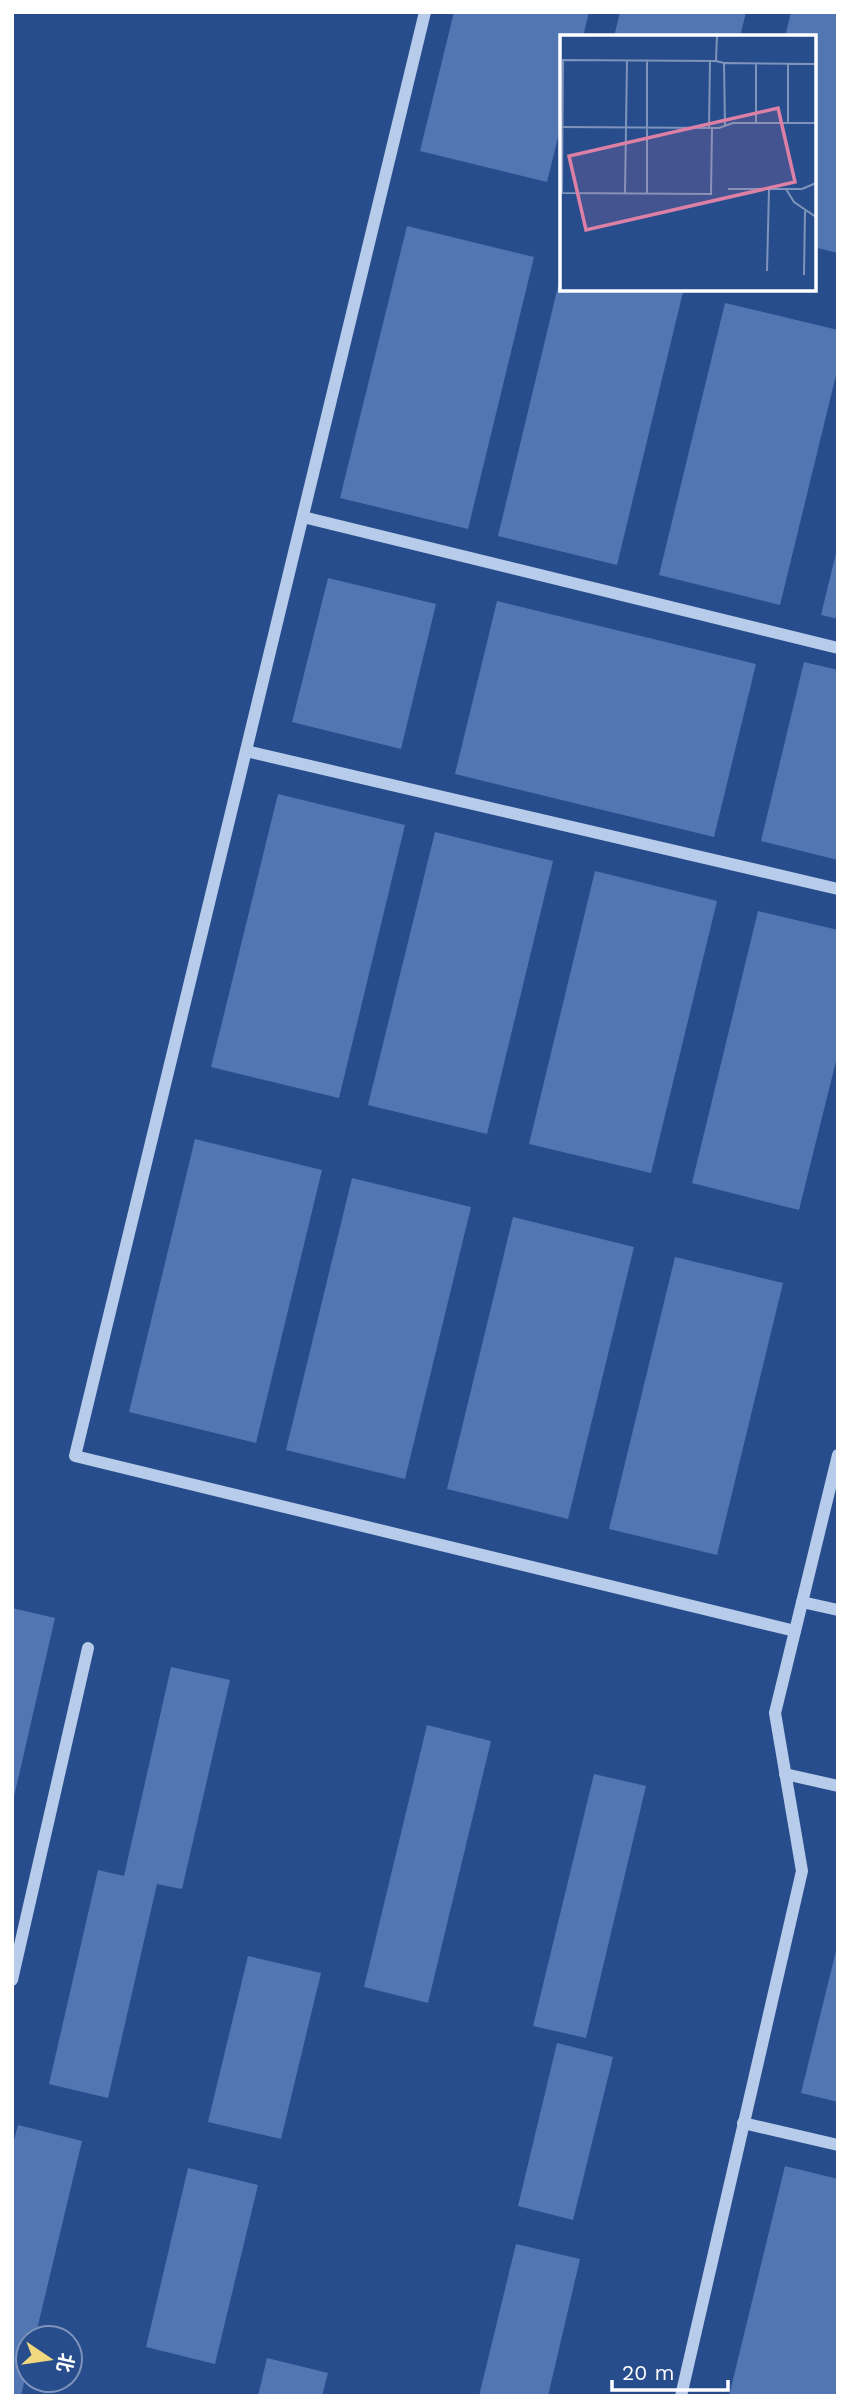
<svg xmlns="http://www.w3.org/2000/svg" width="850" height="2408" viewBox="0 0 850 2408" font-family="'Work Sans','Noto Sans SC',sans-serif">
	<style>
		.building { fill: #5176b2 }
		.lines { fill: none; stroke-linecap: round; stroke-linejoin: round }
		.minor { stroke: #b7cbea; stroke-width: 12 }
		.inset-road { fill: none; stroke: #7e94ba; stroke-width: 2 }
		.view { fill: #dd80a5; fill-opacity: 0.15; stroke: #dd80a5; stroke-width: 3.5 }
		.inset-edge { fill: none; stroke: #fff; stroke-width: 3.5 }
	</style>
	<rect width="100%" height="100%" fill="#284d8c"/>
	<g class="building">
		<path d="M454,12H589L583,37H561V125L547,182L420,151Z"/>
		<path d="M620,12H746L740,37H614Z"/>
		<path d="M791,12H838V253L813,247V37H785Z"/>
		<path d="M407,226L534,257L468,529L340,498Z"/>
		<path d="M560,278L561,289H668L683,292L617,565L498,536Z"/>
		<path d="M725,303L838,330V367L780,605L659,575Z"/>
		<path d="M837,549H838V619L821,615Z"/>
		<path d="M328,578L436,604L401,749L292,722Z"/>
		<path d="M497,601L756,664L714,837L455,774Z"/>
		<path d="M804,662L838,670V860L761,841Z"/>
		<path d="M278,794L405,825L339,1098L211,1067Z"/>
		<path d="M435,832L553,861L487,1134L368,1105Z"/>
		<path d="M595,871L717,901L651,1173L529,1144Z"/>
		<path d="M758,911L838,930V1053L799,1210L692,1183Z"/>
		<path d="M195,1139L322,1170L256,1443L129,1412Z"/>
		<path d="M352,1178L471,1207L405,1479L286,1450Z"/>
		<path d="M513,1217L634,1247L568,1519L447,1489Z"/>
		<path d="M675,1257L783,1283L717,1555L609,1529Z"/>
		<path d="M12,1608L55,1618L13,1801H12Z"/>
		<path d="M171,1667L230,1680L182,1889L157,1884L108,2098L49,2084L98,1870L124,1876Z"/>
		<path d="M427,1725L491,1741L428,2003L364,1987Z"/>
		<path d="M594,1774L646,1786L586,2038L533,2026Z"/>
		<path d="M837,1947H838V2102L801,2093Z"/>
		<path d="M248,1956L321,1973L281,2139L208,2122Z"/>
		<path d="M557,2043L613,2057L573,2220L518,2206Z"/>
		<path d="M18,2125L82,2141L35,2338H28V2365L21,2396H12V2148Z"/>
		<path d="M785,2166L838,2179V2396H729Z"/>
		<path d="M188,2168L258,2185L215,2364L146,2347Z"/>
		<path d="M516,2244L580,2259L548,2396H479Z"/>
		<path d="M267,2358L328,2373L322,2396H258Z"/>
	</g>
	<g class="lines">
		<g class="minor">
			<path d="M425,12L75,1456L795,1631"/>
			<path d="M303,517L838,648"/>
			<path d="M246,751L838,889"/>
			<path d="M802,1602L838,1610"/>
			<path d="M785,1774L838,1786"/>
			<path d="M12,1980L88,1648"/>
			<path d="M743,2123L838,2145"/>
			<path d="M681,2396L802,1871L775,1713L838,1455"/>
		</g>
	</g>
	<g transform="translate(560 35)">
		<rect width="256" height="256" fill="#284d8c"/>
		<path class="inset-road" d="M156,26L164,28L165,91M164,28L256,29M196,88V28M228,88V29M0,92L159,93L173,88H256M149,93L150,26M152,93L151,159L2,158L3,25L156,26L157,0M168,154H242L256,148M226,154L234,167L256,182M65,158L67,25M87,159V25M207,236L209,154M244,240L245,176"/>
		<path class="view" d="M218,73L235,147L26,195L9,121Z"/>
		<rect width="256" height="256" class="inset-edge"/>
	</g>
	<rect width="850" height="2408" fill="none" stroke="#ffffff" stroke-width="28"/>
	<g transform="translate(49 2359) rotate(103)"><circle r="33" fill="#284d8c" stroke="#7e94ba" stroke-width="2"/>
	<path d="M0-5L12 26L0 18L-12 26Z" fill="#f1d77d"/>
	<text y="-10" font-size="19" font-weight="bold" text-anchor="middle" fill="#ffffff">北</text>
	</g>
	<path d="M612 2380v10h116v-10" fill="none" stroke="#ffffff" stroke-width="3.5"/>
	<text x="622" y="2380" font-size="21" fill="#ffffff" stroke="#284d8c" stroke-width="5" paint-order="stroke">20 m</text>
</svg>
